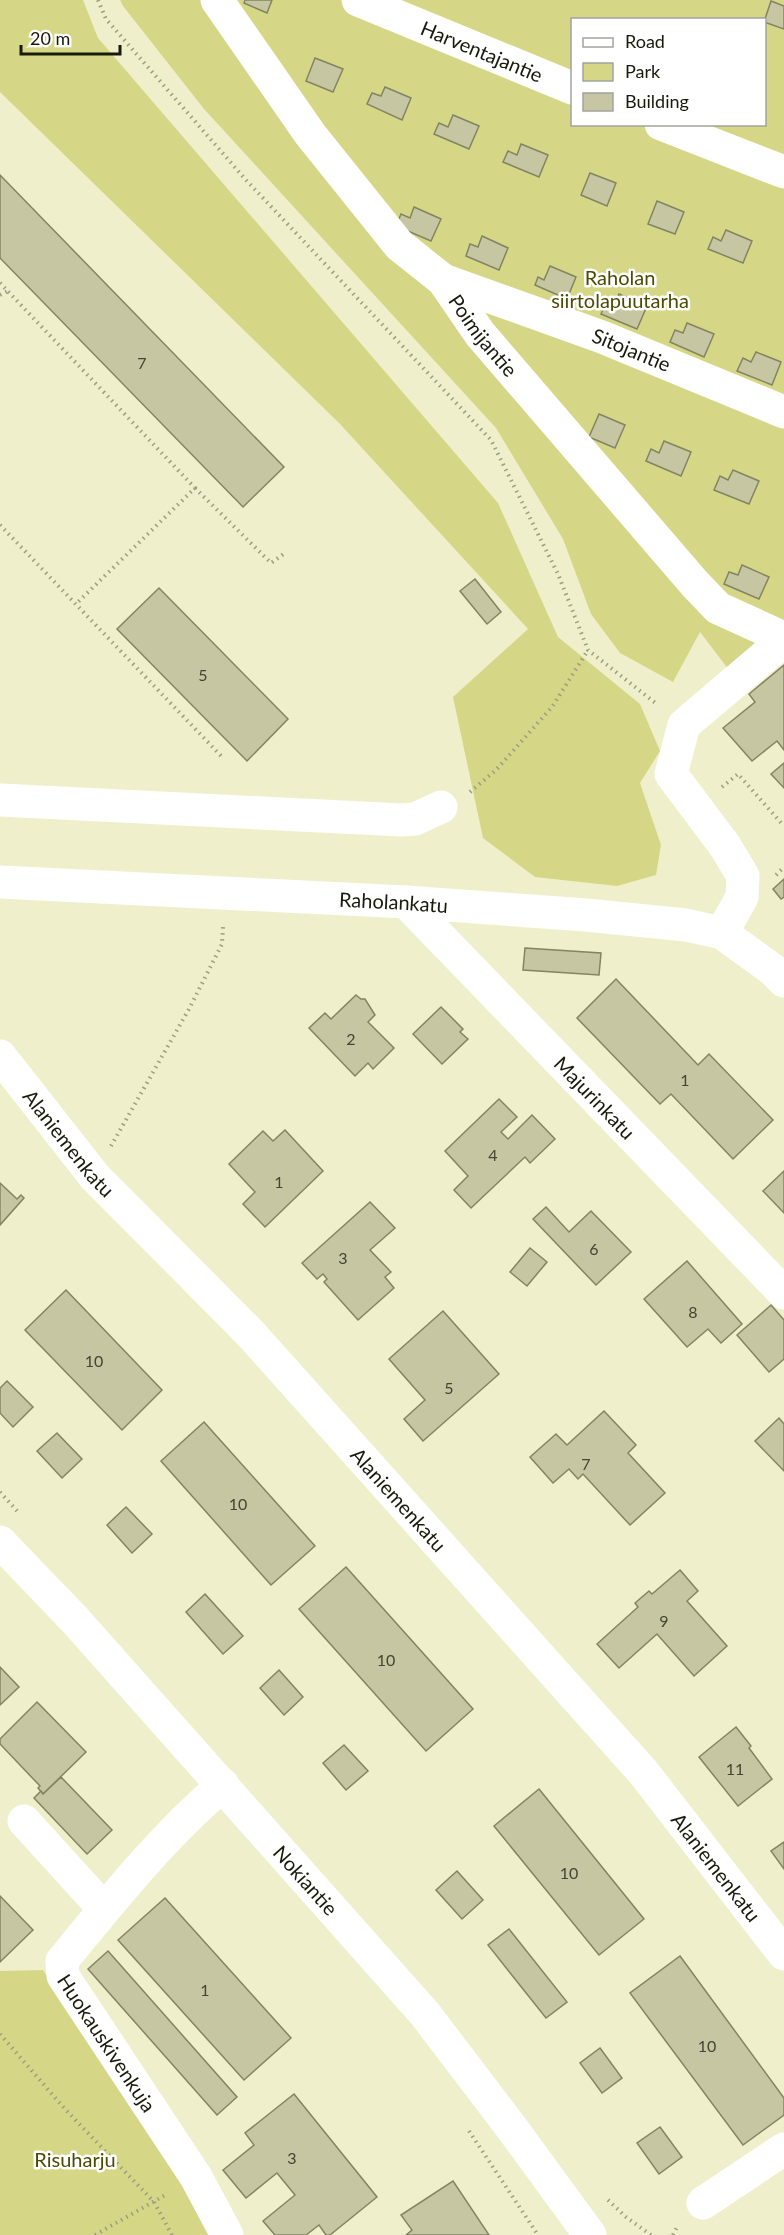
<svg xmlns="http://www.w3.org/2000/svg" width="784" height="2235" viewBox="0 0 784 2235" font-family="Lato,sans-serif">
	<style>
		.green { fill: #d6d786; fill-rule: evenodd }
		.building { fill: #c6c7a2; stroke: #838461; stroke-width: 1.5 }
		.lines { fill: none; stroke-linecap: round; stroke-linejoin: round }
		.path { stroke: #9d9e81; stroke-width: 4; stroke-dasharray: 1.5 4.5; stroke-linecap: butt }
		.minor { stroke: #fff; stroke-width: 33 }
		.major { stroke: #fff; stroke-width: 33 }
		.labels { text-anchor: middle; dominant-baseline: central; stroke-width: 5; stroke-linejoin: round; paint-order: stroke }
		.number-label { font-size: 16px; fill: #444532 }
		.street-label { font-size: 20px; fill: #191a0c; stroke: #fff }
		.park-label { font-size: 20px; fill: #4c4b03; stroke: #fff }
	</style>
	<rect width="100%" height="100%" fill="#eff0cb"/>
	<g class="green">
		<path d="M0,0H83L98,38L498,503L558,637L640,704L660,751L640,783L661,845L656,875L617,886L535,877L483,838L453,697L528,629L340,424L0,92Z"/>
		<path d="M120,0H784V657L745,691L700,632L673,682L620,653L591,614L563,539L496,428L204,109L123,6ZM572,20H764V124H572Z"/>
		<path d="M43,1970L214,2235H0V1971Z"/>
	</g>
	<g class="building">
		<path d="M245,0H272L267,13L244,3Z"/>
		<path d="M771,1L784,6V29L764,22Z"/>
		<path d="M315,58L343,69L333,92L306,81Z"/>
		<path d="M385,87L411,98L402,120L367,104L372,93L381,96Z"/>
		<path d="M453,115L479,126L469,149L434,134L439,123L448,127Z"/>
		<path d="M521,144L548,155L539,177L503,162L508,151L517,155Z"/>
		<path d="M590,173L616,183L607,206L581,195Z"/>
		<path d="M0,175L284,467L243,507L0,258Z"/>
		<path d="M657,201L684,212L675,234L648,224Z"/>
		<path d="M414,207L441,219L431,241L396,226L401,214L410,218Z"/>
		<path d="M726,230L752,241L743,263L708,249L713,237L721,241Z"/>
		<path d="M482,236L508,248L499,270L466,256L470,244L478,247Z"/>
		<path d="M550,266L576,277L567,299L535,285L538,277L544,280Z"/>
		<path d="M619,294L647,306L637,329L601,314L607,301L614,305Z"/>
		<path d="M687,323L714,334L704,357L670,342L675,330L683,333Z"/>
		<path d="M756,352L781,362L772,385L737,371L743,358L751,362Z"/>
		<path d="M599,414L625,425L615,448L589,437Z"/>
		<path d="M664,441L691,452L681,476L646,461L651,449L659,453Z"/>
		<path d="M733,470L759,481L749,504L714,490L720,476L728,480Z"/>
		<path d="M742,565L769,577L759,599L724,584L729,572L738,575Z"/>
		<path d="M475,579L501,612L487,624L460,591Z"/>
		<path d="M159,588L288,719L247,761L117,629Z"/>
		<path d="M784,665V750L777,741L752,761L723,728L755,702L749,694Z"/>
		<path d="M784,763V788L771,774Z"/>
		<path d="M784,879V897L781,899L773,889Z"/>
		<path d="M525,948L601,953L599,975L523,970Z"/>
		<path d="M616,979L698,1065L709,1054L773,1120L733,1159L671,1094L660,1104L577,1018Z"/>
		<path d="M356,995L361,999H365L375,1015L368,1022L394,1048L373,1069L368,1063L355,1076L309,1028L325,1013L331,1019Z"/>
		<path d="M441,1007L463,1029L460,1032L468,1039L442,1064L413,1034Z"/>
		<path d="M499,1099L517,1117L501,1132L508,1139L532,1115L555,1139L530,1163L525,1157L471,1208L454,1190L468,1176L445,1151Z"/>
		<path d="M285,1130L323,1171L265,1227L243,1204L255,1192L229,1164L263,1131L273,1141Z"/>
		<path d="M784,1171V1213L763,1191Z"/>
		<path d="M0,1183L17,1199L21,1195L24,1198L0,1225Z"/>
		<path d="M370,1202L395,1228L370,1250L391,1272L385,1277L394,1288L358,1320L324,1282L327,1279L323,1274L317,1279L302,1263Z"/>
		<path d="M546,1207L569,1232L591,1211L631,1252L596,1285L533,1219Z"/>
		<path d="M530,1248L547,1262L527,1286L510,1272Z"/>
		<path d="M687,1261L742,1324L721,1343L708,1329L687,1347L644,1299Z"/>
		<path d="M66,1290L162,1390L122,1430L25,1330Z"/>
		<path d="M771,1305L784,1320V1359L769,1372L737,1335Z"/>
		<path d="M443,1311L499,1374L423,1441L404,1419L425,1400L389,1359Z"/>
		<path d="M7,1381L33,1407L13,1427L0,1413V1388Z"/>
		<path d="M604,1411L636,1445L628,1453L665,1493L630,1525L583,1474L578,1479L569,1469L553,1483L530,1457L556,1434L567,1445Z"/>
		<path d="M779,1418L784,1424V1471L755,1441Z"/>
		<path d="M204,1422L315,1546L271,1585L161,1461Z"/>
		<path d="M57,1433L82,1459L62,1478L37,1451Z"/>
		<path d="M126,1507L152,1534L132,1553L107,1525Z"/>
		<path d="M346,1567L473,1709L426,1751L299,1609Z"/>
		<path d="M680,1570L698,1591L687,1601L727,1646L694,1676L657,1634L619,1668L597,1644L638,1607L635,1603L649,1591L652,1594Z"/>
		<path d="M205,1594L243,1636L223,1654L186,1612Z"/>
		<path d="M0,1667L19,1687L0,1705Z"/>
		<path d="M279,1670L303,1697L284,1715L260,1688Z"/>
		<path d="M37,1702L86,1752L43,1794L38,1788L40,1786L0,1744V1739Z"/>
		<path d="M736,1727L751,1746L749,1748L772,1779L738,1806L699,1757Z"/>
		<path d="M344,1745L368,1771L346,1790L323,1763Z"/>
		<path d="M61,1777L112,1830L87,1854L34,1798L41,1791L43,1794Z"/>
		<path d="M539,1789L644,1919L599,1955L494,1826Z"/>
		<path d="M784,1842V1869L771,1851Z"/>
		<path d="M457,1871L483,1900L462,1919L436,1890Z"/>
		<path d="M0,1896L33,1930L0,1962Z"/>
		<path d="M165,1898L291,2038L244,2080L118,1940Z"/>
		<path d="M509,1929L567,2002L546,2018L488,1945Z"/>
		<path d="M108,1951L237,2097L217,2115L88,1969Z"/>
		<path d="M680,1956L784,2098V2115L743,2145L630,1993Z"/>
		<path d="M600,2048L622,2078L602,2093L580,2063Z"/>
		<path d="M294,2094L377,2197L330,2235H326L319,2225L306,2235H275L263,2221L295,2195L277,2173L246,2198L223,2170L254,2145L245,2133Z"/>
		<path d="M660,2127L682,2157L659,2174L637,2143Z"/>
		<path d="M453,2181L489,2235H406L412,2230L401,2215Z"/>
	</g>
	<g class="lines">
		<g class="path">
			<path d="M98,0L106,19L246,180L491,440L558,574L588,650L658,705"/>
			<path d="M0,283L195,488L76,604"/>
			<path d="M0,295L8,291"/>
			<path d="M195,488L271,563L285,553"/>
			<path d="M0,525L224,759"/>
			<path d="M722,787L738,774L784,826"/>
			<path d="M470,792L496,770L552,707L588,650"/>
			<path d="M776,875L784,867"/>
			<path d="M111,1146L189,1009L222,944L223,927"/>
			<path d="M0,1492L18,1512"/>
			<path d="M0,2034L64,2108L154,2202L172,2235"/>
			<path d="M469,2131L538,2235"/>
			<path d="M608,2200L626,2217L651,2235"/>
			<path d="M95,2235L167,2194"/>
			<path d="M673,2235L678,2225"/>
		</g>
		<g class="minor">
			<path id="s1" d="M217,0L310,134L399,245L443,280L480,334L695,584L718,608L784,638"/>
			<path id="s2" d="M358,0L572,88"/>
			<path d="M661,124L784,172"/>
			<path id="s3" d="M443,280L602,337L784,412"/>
			<path d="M0,800L402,820L415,819L441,807"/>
			<path id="s4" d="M0,882L406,902L586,915L686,925L722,933L773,970L784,981"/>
			<path id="s5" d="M406,902L784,1293"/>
			<path d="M722,933L742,897L743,876L725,846L671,774L684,725L784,640"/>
			<path id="s6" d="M0,1056L95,1177L250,1333L643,1772L784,1954"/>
			<path id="s7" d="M223,1785C163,1836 112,1900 62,1961L63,1976L196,2177L227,2235"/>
			<path d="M24,1821L104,1909"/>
			<path d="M703,2203L784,2149"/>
		</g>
		<path class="major" id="s8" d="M0,1542L75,1620L425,2014L511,2127L590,2235"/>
	</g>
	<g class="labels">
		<g class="number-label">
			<text x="142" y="362">7</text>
			<text x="203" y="674">5</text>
			<text x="351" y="1038">2</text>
			<text x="685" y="1079">1</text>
			<text x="493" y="1154">4</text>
			<text x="279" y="1181">1</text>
			<text x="594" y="1248">6</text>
			<text x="343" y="1257">3</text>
			<text x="693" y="1311">8</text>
			<text x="94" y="1360">10</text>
			<text x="449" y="1387">5</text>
			<text x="586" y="1463">7</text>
			<text x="238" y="1503">10</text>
			<text x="664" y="1620">9</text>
			<text x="386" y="1659">10</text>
			<text x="735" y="1768">11</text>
			<text x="569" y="1872">10</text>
			<text x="205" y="1989">1</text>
			<text x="707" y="2045">10</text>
			<text x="292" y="2157">3</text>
		</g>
		<g class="street-label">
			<text stroke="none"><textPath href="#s2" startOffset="134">Harventajantie</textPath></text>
			<text stroke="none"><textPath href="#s1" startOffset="430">Poimijantie</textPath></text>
			<text stroke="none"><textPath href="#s3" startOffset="201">Sitojantie</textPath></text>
			<text stroke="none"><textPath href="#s4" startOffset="394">Raholankatu</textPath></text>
			<text stroke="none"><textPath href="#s5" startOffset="272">Majurinkatu</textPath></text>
			<text stroke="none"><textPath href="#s6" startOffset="111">Alaniemenkatu</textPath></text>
			<text stroke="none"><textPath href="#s6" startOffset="597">Alaniemenkatu</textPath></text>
			<text stroke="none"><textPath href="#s6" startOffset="1083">Alaniemenkatu</textPath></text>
			<text stroke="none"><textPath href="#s8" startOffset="456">Nokiantie</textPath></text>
			<text stroke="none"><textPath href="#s7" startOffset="334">Huokauskivenkuja</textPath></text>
		</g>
		<g class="park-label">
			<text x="620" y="277">Raholan<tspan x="620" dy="23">siirtolapuutarha</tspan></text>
			<text x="75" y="2159">Risuharju</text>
		</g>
	</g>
	<rect x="571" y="18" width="195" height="108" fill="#ffffff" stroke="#a3a39e" stroke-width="1.5"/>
	<rect x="583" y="38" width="30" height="9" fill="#ffffff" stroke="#a3a39e" stroke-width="1.5"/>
	<text x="625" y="48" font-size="18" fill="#191a0c">Road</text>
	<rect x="583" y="63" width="30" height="18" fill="#d6d786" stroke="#a3a39e" stroke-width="1.5"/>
	<text x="625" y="78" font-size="18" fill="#191a0c">Park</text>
	<rect x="583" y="93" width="30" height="18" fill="#c6c7a2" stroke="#a3a39e" stroke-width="1.5"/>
	<text x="625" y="108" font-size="18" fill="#191a0c">Building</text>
	<path d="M21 45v9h99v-9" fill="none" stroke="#191a0c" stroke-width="3"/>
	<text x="30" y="45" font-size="18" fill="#191a0c" stroke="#ffffff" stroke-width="4.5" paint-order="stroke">20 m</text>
</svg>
